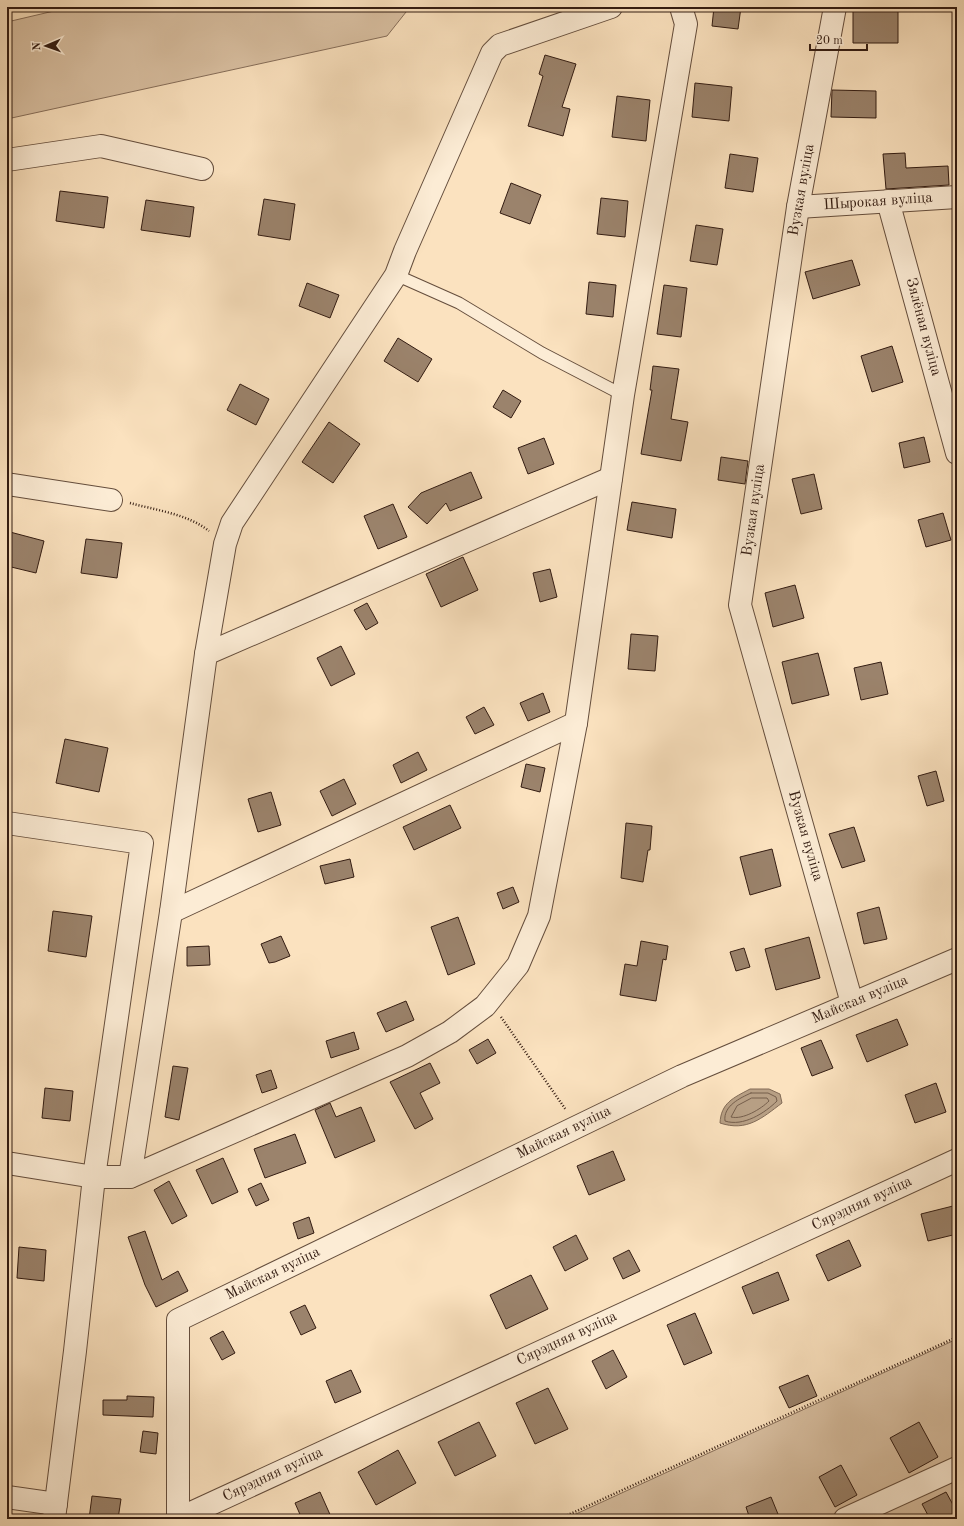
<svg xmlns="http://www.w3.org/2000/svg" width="964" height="1526" viewBox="0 0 964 1526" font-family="'Old Standard TT',serif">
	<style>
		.green { fill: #d9c0a2; stroke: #866e5a }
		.water { fill: #b79f84; stroke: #826b56 }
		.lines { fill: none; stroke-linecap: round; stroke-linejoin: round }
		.shore { stroke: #755e4b; stroke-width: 1 }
		.building { fill: #9b836c; stroke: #331c12 }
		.service-casing { stroke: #654e3d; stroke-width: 13 }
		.minor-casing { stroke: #654e3d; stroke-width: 24 }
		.path { stroke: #331c12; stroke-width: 2.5; stroke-dasharray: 1 2; stroke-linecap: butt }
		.service { stroke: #fcecd5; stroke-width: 11 }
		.minor { stroke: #fcecd5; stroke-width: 22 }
		.labels { text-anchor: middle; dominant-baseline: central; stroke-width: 3.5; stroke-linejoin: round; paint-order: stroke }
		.street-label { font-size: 15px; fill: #331c12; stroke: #fcecd5 }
	</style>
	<rect width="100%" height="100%" fill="#fbe2bf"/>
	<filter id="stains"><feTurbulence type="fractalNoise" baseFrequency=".005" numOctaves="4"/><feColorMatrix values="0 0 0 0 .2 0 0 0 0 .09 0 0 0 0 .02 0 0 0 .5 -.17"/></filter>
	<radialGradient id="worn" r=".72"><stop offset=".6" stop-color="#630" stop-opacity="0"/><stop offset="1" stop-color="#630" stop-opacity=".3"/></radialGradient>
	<g class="green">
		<path d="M71,7H410L387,36L7,119V22Z"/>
		<path d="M957,1339V1519H565Z"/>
	</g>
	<path class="water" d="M750,1089H769L780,1094L782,1103C762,1118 747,1132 720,1123C721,1103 733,1098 750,1089Z"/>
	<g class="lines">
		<g class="shore">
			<path d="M751,1093H768L776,1097L777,1101C765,1113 743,1127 725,1121C723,1106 740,1098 751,1093Z"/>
			<path d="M752,1098H767L769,1101C761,1109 743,1120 731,1117L737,1106Z"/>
		</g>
	</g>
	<g class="building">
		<path d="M714,7H741L738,29L712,26Z"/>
		<path d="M853,10L898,11V43H853Z"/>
		<path d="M545,55L576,64L562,107L570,109L563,136L528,126L543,76L539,74Z"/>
		<path d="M695,83L732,87L729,121L692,117Z"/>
		<path d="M832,90L876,91V118L831,117Z"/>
		<path d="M617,96L650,100L646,141L612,137Z"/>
		<path d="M905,153L906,168L948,166L949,185L886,189L883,154Z"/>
		<path d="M730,154L758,158L753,192L725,188Z"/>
		<path d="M511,183L541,195L530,224L500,213Z"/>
		<path d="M60,191L108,197L104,228L56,221Z"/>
		<path d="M601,198L628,201L625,237L597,234Z"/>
		<path d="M264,199L295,204L290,240L258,235Z"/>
		<path d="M146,200L194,207L190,237L141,230Z"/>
		<path d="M696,225L723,229L717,265L690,261Z"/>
		<path d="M852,260L860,285L813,299L805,272Z"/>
		<path d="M589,282L616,285L613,317L586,314Z"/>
		<path d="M307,283L339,295L330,318L299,306Z"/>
		<path d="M664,285L687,288L681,337L657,334Z"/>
		<path d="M398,338L432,359L418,382L384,361Z"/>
		<path d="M892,346L903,382L872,392L861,356Z"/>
		<path d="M653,366L679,369L671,419L688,422L681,461L641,454L652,390H650Z"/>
		<path d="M240,384L269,399L256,425L227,410Z"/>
		<path d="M503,390L521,401L511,418L493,407Z"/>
		<path d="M329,422L360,444L333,483L302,462Z"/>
		<path d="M924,437L930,462L904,468L899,443Z"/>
		<path d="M544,438L554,464L528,474L518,448Z"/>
		<path d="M721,457L748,461L745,484L718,480Z"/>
		<path d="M471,472L482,498L450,511L446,503L427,524L408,507L421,493Z"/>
		<path d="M814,474L822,509L801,514L792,479Z"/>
		<path d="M632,502L676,509L672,538L627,530Z"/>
		<path d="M393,504L407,537L378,549L364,516Z"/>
		<path d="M943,513L951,540L926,547L918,520Z"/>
		<path d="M10,532L44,541L36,573L7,566V541Z"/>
		<path d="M86,539L122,543L117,578L81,573Z"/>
		<path d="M463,557L478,590L441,607L426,574Z"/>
		<path d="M550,569L557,597L540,602L533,573Z"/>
		<path d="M795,585L804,618L773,627L765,593Z"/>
		<path d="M367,603L378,623L366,630L354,610Z"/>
		<path d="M631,634L658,636L655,671L628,669Z"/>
		<path d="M341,646L355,674L331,686L317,658Z"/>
		<path d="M818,653L829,695L792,704L782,662Z"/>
		<path d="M881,662L888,694L861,700L854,668Z"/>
		<path d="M543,693L550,712L528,721L520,703Z"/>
		<path d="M484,707L494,725L475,734L466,717Z"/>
		<path d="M65,739L108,748L99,792L56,783Z"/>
		<path d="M418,752L427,770L401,783L393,765Z"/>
		<path d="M526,764L545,768L540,792L521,787Z"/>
		<path d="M936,771L944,801L927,806L918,776Z"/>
		<path d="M344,779L356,804L332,816L320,791Z"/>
		<path d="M271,792L281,825L258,832L248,799Z"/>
		<path d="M450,805L461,828L414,850L403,827Z"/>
		<path d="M626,823L652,826L650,850H648L643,882L621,878Z"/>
		<path d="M854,827L865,861L842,868L829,834Z"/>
		<path d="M772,849L781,886L750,895L740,857Z"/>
		<path d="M350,859L354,877L325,884L320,866Z"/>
		<path d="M513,887L519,902L503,909L497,893Z"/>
		<path d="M879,907L887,939L864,944L857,913Z"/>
		<path d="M53,911L92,916L86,957L48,951Z"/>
		<path d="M458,917L475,964L448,975L431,927Z"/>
		<path d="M281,936L290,956L275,962L269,963L261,944Z"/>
		<path d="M809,937L820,978L776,990L765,949Z"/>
		<path d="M641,941L668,946L666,960L663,959L656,1001L620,995L625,964L637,966Z"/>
		<path d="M209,946L210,965L187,966V947Z"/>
		<path d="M744,948L750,967L736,971L730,952Z"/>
		<path d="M406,1001L414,1020L386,1032L377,1013Z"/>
		<path d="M897,1019L908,1045L867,1062L856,1035Z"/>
		<path d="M354,1032L359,1049L331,1058L326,1041Z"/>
		<path d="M488,1039L496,1053L477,1064L469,1050Z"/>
		<path d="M821,1040L833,1068L812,1076L801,1048Z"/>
		<path d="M430,1063L440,1083L420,1093L433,1119L415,1129L390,1082Z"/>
		<path d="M173,1066L188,1068L179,1120L165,1117Z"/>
		<path d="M271,1070L277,1088L262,1093L256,1075Z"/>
		<path d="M936,1083L946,1112L915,1123L905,1095Z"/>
		<path d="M45,1088L73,1091L70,1121L42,1118Z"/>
		<path d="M330,1103L336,1117L361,1107L375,1141L335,1158L315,1110Z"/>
		<path d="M295,1134L306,1163L265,1178L254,1149Z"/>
		<path d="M613,1151L625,1180L589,1195L577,1166Z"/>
		<path d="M223,1158L238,1192L212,1204L196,1170Z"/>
		<path d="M169,1181L187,1216L172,1224L154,1190Z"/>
		<path d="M261,1183L269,1200L256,1206L248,1189Z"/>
		<path d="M953,1206L957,1221V1234L928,1241L921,1214Z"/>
		<path d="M309,1217L314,1233L298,1239L293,1223Z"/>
		<path d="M145,1231L162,1280L178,1271L188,1291L156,1307L145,1285L128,1237Z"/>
		<path d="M576,1235L588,1259L565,1271L553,1247Z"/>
		<path d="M849,1240L861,1266L828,1281L816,1255Z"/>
		<path d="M19,1247L46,1250L44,1281L17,1278Z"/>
		<path d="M629,1250L640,1271L623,1279L613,1258Z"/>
		<path d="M778,1272L789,1300L753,1314L742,1287Z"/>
		<path d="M531,1275L548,1309L506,1329L490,1295Z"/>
		<path d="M305,1305L316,1328L301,1335L290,1312Z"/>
		<path d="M695,1313L712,1353L684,1365L667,1325Z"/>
		<path d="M223,1331L235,1353L222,1360L210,1338Z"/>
		<path d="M613,1350L627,1377L606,1389L592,1361Z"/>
		<path d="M351,1370L361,1392L335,1403L326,1381Z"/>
		<path d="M808,1375L817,1396L789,1408L779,1387Z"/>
		<path d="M548,1388L568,1429L535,1444L516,1403Z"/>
		<path d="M127,1396L154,1397L153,1417L103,1415V1400H127Z"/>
		<path d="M479,1422L496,1456L455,1476L438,1442Z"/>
		<path d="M919,1422L938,1457L909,1473L890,1438Z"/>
		<path d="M143,1431L158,1433L156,1454L140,1452Z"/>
		<path d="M398,1450L416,1483L376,1505L358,1472Z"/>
		<path d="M841,1465L857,1495L835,1507L819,1477Z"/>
		<path d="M320,1492L332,1519H302L295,1503Z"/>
		<path d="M946,1492L957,1512V1519H930L922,1504Z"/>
		<path d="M92,1496L121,1499L118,1519H89Z"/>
		<path d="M771,1497L780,1519H750L746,1507Z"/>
	</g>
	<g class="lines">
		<g class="service-casing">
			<path id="service" d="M396,275L459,303L542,353L623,395"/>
		</g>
		<g class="minor-casing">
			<g id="minor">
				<path d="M835,7L798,207L740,605L852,1003"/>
				<path d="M7,160L101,146L202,169"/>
				<path d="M888,201L957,453"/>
				<path d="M798,207L957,197"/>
				<path d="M7,484L111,500"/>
				<path d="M206,654L225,544L232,523L396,275L405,251L492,53L500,45L611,7"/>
				<path d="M7,823L142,843L94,1177L75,1351L54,1519"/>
				<path d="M171,912L576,723"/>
				<path d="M7,1163L94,1177H130L171,912L206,654L611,478"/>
				<path d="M130,1177L407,1056L450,1032L485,1006L518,965L539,916L576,723L623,395L686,24L681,7"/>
				<path d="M7,1497L56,1504"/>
				<path d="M178,1519V1320L682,1076L957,959"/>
				<path d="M178,1519L957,1160"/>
				<path d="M845,1519L957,1468"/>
			</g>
		</g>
		<g class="path">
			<path d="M130,503C155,510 188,514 209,531"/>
			<path d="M501,1017L566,1110"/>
			<path d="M559,1519L957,1337"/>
		</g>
		<use href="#service" class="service"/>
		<use href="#minor" class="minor"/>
	</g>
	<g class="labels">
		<g class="street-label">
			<text transform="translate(802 190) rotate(-80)">Вузкая вуліца</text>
			<text transform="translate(878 202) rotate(-4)">Шырокая вуліца</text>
			<text transform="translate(923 327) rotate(75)">Зялёная вуліца</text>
			<text transform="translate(754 510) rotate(-82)">Вузкая вуліца</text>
			<text transform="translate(805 836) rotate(74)">Вузкая вуліца</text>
			<text transform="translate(860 1000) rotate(-23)">Майская вуліца</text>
			<text transform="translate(564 1133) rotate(-26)">Майская вуліца</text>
			<text transform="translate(862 1204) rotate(-25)">Сярэдняя вуліца</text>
			<text transform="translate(273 1274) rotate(-26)">Майская вуліца</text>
			<text transform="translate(567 1339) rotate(-25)">Сярэдняя вуліца</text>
			<text transform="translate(273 1475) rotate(-25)">Сярэдняя вуліца</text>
		</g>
	</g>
	<rect width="964" height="1526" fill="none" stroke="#fbe2bf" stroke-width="24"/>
	<rect x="8" y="8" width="948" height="1510" fill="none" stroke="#331c12" stroke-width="2"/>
	<rect x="12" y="12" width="940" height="1502" fill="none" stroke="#331c12"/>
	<g transform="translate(46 46) rotate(268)" stroke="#fcecd5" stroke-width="3" paint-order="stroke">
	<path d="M0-3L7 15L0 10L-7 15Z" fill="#331c12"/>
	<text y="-6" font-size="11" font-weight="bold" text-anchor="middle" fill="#331c12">N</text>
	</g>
	<path d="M810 44v6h57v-6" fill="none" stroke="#331c12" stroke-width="2"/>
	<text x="816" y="44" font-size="12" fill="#331c12" stroke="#fcecd5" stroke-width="3" paint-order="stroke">20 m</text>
	<rect width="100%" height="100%" filter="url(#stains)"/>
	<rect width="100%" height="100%" fill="url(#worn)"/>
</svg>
